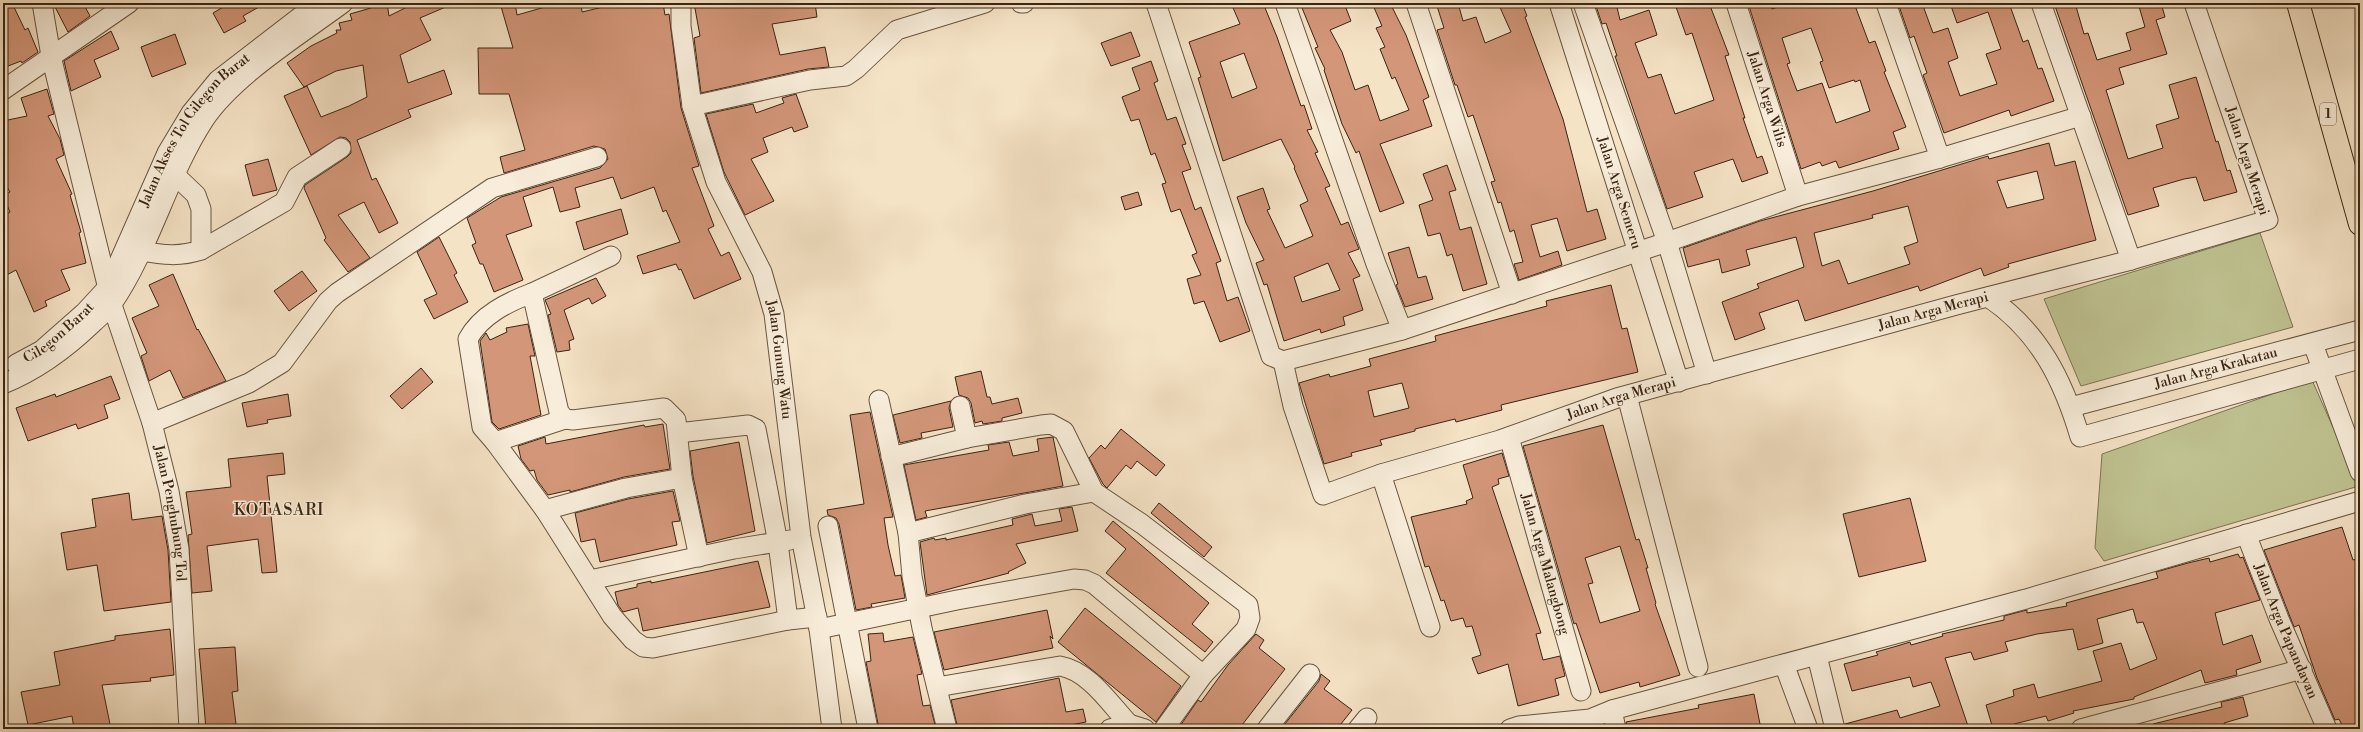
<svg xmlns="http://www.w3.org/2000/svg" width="2363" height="732" viewBox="0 0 2363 732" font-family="'Libre Bodoni',serif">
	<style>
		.green { fill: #c0c392; stroke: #7d7452 }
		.building { fill: #d39679; stroke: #3a2412; fill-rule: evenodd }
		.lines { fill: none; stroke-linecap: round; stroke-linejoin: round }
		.minor-casing { stroke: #69543f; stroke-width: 21 }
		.trunk-casing { stroke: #3a2412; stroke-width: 24 }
		.minor { stroke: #f8edda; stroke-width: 19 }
		.trunk { stroke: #f5e3c6; stroke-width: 22 }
		.labels { text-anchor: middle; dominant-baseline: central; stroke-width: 3; stroke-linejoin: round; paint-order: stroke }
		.shield { fill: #f8edda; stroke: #73604e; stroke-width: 1 }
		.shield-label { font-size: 13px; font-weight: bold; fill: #3a2412 }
		.street-label { font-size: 14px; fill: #3a2412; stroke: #f8edda }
		.quarter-label { font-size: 16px; letter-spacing: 1px; fill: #3a2412; stroke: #f8edda }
	</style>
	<rect width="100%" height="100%" fill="#f5e3c6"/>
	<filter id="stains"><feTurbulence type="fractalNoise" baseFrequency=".005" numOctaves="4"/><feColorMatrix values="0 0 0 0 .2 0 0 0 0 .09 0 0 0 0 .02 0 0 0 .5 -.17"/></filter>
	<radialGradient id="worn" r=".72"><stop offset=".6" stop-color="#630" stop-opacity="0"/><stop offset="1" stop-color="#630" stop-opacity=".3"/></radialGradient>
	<g class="green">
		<path d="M2260,233L2293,327L2081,386L2044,299Z"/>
		<path d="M2312,380L2359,486L2104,561L2095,548L2102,454Z"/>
	</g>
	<g class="building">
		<path d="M3,3H12L25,30L28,28L38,52L22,63L21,61L3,68Z"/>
		<path d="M53,3H83L90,16L68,32Z"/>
		<path d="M230,3H266L243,16L246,21L224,33L213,13Z"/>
		<path d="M370,3H387L389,16L415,3H455L420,18L431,40L400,55L408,83L444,70L452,94L408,110L411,117L357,140L372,180L376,178L398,223L379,233L364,202L338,215L370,258L348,272L324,240L326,238L304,188L305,185L347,157L351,153L350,142L346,138L340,137L311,155L284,96L307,86L321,117L349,106L367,97L363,65L336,71L304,87L287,63L311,46L337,33L336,30H341L339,23L352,20L350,14L371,8Z"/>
		<path d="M500,3H515L517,15L559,3L560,6L581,3L582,12L620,3H663L665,15L669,14L681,108L699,166L692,168L714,226L708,229L721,256L729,252L741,279L694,299L681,269L679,270L676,264L643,274L637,256L680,242L666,210L663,212L654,187L621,199L613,177L575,188L580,207L560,212L553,187L523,197L532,226L506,235L523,280L494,292L483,264H480L472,245L476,243L467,218L501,197L600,168L608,159L605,149L594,146L504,173L500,157L525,150L509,94H479L478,48H513Z"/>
		<path d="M694,3H815L817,17L772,24L780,55L825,47L829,67L808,69L701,93L694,38L700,36Z"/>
		<path d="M1231,3H1263L1277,37L1301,106L1304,105L1312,129L1307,130L1318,152L1315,153L1330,186L1325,188L1341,225L1348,222L1359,249L1348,253L1360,276L1353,279L1363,310L1343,317L1345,325L1321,333L1320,329L1284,341L1267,284L1264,285L1256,263L1264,260L1246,223L1237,197L1263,188L1270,209L1267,210L1285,248L1313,236L1300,205L1308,201L1294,168L1295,167L1281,139L1223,161L1198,78L1201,77L1189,42L1240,24ZM1244,53L1257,88L1232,98L1220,62ZM1328,263L1340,290L1302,302L1294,277Z"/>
		<path d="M1300,3H1344L1351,21L1330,30L1342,52L1355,90L1368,85L1380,121L1409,110L1395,77L1392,79L1380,49L1385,47L1376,28L1382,26L1372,3H1390L1406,35L1429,97L1423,100L1432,126L1380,144L1404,203L1380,212L1359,151L1356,153L1342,124L1324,70L1325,69L1315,48L1318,47Z"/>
		<path d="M1436,3H1458L1463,21L1476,17L1485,43L1511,32L1498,3H1522L1527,16L1525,17L1563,119L1587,212L1597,209L1606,239L1567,251L1557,218L1531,225L1540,257L1558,251L1562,265L1519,280L1514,264L1523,262L1514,230L1510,232L1501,202L1498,203L1491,182L1495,181L1473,115L1468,117L1457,85H1455L1437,30L1444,28Z"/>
		<path d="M1595,3H1616L1620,20L1649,10L1657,35L1635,43L1648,78L1661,74L1675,114L1714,100L1692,33L1686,35L1676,7L1688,3H1709L1729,55L1725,56L1745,118H1743L1757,158L1762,156L1768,173L1742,182L1733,159L1694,172L1703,197L1667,209L1615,56H1617L1606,23L1602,24Z"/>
		<path d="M1748,3H1769L1772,9L1789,3H1854L1869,43L1875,41L1886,71L1884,72L1906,127L1893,132L1899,149L1839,168L1836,161L1822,166L1820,162L1801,169ZM1811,28L1823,61L1820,62L1829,88L1854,80L1855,82L1860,80L1870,111L1836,123L1822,83L1797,91L1787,64L1790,63L1782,38Z"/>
		<path d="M1898,3H1922L1933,33L1948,28L1958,58L1948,62L1960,96L1997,84L1986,54L2001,49L1988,12L1957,23L1950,3H2009L2023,42L2028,40L2038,69L2042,68L2054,101L2011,116L2009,110L1944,133L1923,75L1927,73L1914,36L1910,38Z"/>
		<path d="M2054,3H2075L2084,34L2088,33L2097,60L2131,50L2126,33L2145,27L2138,3H2161L2165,17L2156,20L2167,54L2119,68L2124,84L2106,90L2128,159L2163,148L2156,125L2179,118L2169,85L2196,77L2216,142L2218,141L2227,171L2230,170L2237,192L2204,201L2196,177L2184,179L2153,188L2159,206L2128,215Z"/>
		<path d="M111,31L119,49L94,60L101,77L71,91L64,61Z"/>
		<path d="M1131,32L1140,56L1111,66L1101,43Z"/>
		<path d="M175,34L186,64L152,77L141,47Z"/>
		<path d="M1151,61L1158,81L1154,83L1167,120L1176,117L1186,144L1182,145L1191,169L1182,172L1195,210L1201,207L1221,261L1216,263L1227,301L1238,297L1250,331L1220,342L1204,301L1194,304L1187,279L1201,275L1192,255L1197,253L1180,209L1171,212L1162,184L1166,183L1155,153L1151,155L1139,119L1131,121L1122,97L1140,90L1132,68Z"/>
		<path d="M47,89L54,114L48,116L60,139L64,155L56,159L72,194L70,195L81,232L79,233L86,263L61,270L70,290L45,301L47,306L34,312L16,270L3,277V216L10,212L3,196L10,192L3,180V121L27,116L21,98Z"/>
		<path d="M796,94L808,127L794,132L792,127L763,138L768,152L751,159L774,201L745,215L724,172L706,114L753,104L756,113L784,103L782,98Z"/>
		<path d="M2049,143L2055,166L2075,161L2096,240L2008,264L2009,267L1984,276L1981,268L1920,291L1918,286L1805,321L1798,300L1759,313L1765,329L1735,340L1722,302L1759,288L1757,284L1804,267L1796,237L1746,250L1750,265L1722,273L1719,259L1688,267L1683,248L1760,221L1873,191L1988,156L1989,159ZM2037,171L2044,199L2007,208L1997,181ZM1908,206L1918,242L1904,247L1910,264L1848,284L1839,260L1822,266L1814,233L1873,218L1872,215Z"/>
		<path d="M268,159L277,190L253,196L245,165Z"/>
		<path d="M1447,165L1456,190L1449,192L1460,230L1471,227L1487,284L1463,291L1452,254L1447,256L1440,233L1428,236L1419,205L1433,200L1423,174Z"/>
		<path d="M1138,192L1142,205L1125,210L1121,197Z"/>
		<path d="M621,209L628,234L584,250L576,222Z"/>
		<path d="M439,237L457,273L454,275L468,302L434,319L424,300L437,294L417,252Z"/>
		<path d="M1409,247L1418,278L1426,276L1433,299L1405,307L1396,285L1398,284L1388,253Z"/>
		<path d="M302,271L317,291L289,311L274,291Z"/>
		<path d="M173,274L197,330L198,329L226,381L183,398L170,370L149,381L141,356L147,353L132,318L159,306L149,285Z"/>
		<path d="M596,278L606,296L592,304L589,298L564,310L574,339L569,341L570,350L557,352L548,315L551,314L545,300Z"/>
		<path d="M1611,285L1622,329L1627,328L1638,372L1501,405L1502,410L1456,422L1455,419L1415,429V431L1380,440L1382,445L1351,453L1352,456L1324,464L1299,383L1329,374L1330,377L1371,366L1369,359L1436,341L1435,336L1547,306L1546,301ZM1402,383L1409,408L1374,417L1368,391Z"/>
		<path d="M528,324L535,356H530L541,415L499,429L492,422L480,341L486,333L490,340L507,332L506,328Z"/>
		<path d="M421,368L433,382L402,409L390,396Z"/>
		<path d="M981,371L987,397H990L992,404L1018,398L1022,413L1002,418V421L983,424L982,421L975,423L971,403L968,398L959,395L955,377Z"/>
		<path d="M111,376L120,399L104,405L108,418L78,429L76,424L28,441L16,408L55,394L56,397Z"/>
		<path d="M288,394L291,416L267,420L268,423L247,427L242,403Z"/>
		<path d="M951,401L949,408L953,427L921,433L922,438L900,443L893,415Z"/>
		<path d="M870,412L893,517L884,518L888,545L895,576L901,575L905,598L871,604L872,607L856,610L839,524L836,518L828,515L827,510L864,504L850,415Z"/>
		<path d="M663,424L670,469L624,477L570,492V490L548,495L537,480L534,470L530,471L521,459L518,446L545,437L546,444L644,425L645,427Z"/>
		<path d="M1603,425L1636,540L1639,539L1648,568H1646L1656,603L1655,604L1680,675L1640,687L1639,682L1600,693L1576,623L1574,624L1523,446ZM1620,546L1640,611L1600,623L1588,584L1593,583L1585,558Z"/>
		<path d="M1121,429L1165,465L1156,476L1137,461L1131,469L1126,465L1107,488L1103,484L1089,458L1101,445L1105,449Z"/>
		<path d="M1053,437L1063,486L925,511L927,517L916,520L904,465L989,450L988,445L1009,442L1013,456L1039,451L1037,439Z"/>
		<path d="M739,442L755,531L707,543L693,476L690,451Z"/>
		<path d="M283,453L285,474L267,476L277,572L262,573L258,539L207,546L212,591L192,593L188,535L192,534L186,492L231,487L228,459Z"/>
		<path d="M1502,453L1509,476L1498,479L1499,484L1492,487L1541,633L1536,634L1543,660L1560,656L1565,676L1555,679L1559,695L1518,706L1508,664L1478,674L1472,658L1481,655L1472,626L1466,627L1463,618L1451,621L1444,600L1441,601L1429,566L1425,567L1411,517L1467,504L1466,501L1473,498L1463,465Z"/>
		<path d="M673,491L680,521L672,522L677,545L600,562L595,539L581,542L575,513L628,499Z"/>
		<path d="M129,493L132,520L162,516L168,550L171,602L104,611L97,565L67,570L61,533L96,527L92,499Z"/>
		<path d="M1910,498L1926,561L1859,577L1843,514Z"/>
		<path d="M1159,503L1212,547L1204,557L1151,513Z"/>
		<path d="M1072,507L1078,531L1016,544L1026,563L1008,572L1009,573L927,595L920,542L934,538L935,540L946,538V540L1013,525L1012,519L1032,514L1035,526L1062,521L1059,509Z"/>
		<path d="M1113,521L1209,603L1192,624L1213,642L1205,652L1106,573L1126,549L1105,531Z"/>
		<path d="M2342,527L2353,560L2360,558V729H2344L2339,719L2335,720L2317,678L2299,625L2294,627L2264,550Z"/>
		<path d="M2238,554L2240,558L2243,557L2260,600L2215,613L2223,645L2252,635L2261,662L2236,670L2237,675L2205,683L2201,670L2134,697V699L2073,711L2074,713L2048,721L2046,716L2014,724L2015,726L2007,729H1993L1986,705L2014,696L2013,690L2034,684L2038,698L2102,681L2093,651L2121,643L2130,670L2157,659L2143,622L2137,623L2133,609L2097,619L2103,643L2078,650L2073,629L2037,634L2005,642L2008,651L1974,660L1971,652L1945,658L1969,729H1846L1845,724L1897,710L1900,718L1940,706L1931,682L1913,687L1910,677L1852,691L1844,664L1878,655L1876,652L1897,646L1910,642L1911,645L1943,636L1942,634L2004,620V616L2027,610V613L2067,606L2066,603L2158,578L2156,572L2188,563L2209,558L2210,562Z"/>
		<path d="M758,561L770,607L643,631L638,608L623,612L618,605L615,592L637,587V584L651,581V583Z"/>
		<path d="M1085,608L1181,686L1156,722L1058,642Z"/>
		<path d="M1047,610L1053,639L1050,636L1053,648L944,670L934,632Z"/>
		<path d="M170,629L174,675L150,678L151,681L102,685L111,729H74L72,716L28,725L21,692L60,685L54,652L115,640V636Z"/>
		<path d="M883,633L884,642L913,637L922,674L917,675L923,706L930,705L936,729H879L866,662L871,661L868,634Z"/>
		<path d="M1256,634L1264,640L1259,648L1285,669L1239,729H1178L1198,700L1201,702L1228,665Z"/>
		<path d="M235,647L238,691L232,692L236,724L228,725L229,729H206L199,649Z"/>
		<path d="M1321,674L1330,681L1324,689L1352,710L1337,729H1281L1319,681Z"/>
		<path d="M1059,678L1066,712L1083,709L1086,722L1050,729H958L951,700Z"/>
		<path d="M1754,694L1761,729H1627L1626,722L1699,708L1698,705Z"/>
		<path d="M2243,697L2248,716L2224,723L2226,729H2153V724L2222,707L2221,702Z"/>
	</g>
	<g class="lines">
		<g class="minor-casing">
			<g id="minor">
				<path id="s1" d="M42,3L51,56L112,305L152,423L169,491L179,549L189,729"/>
				<path id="s2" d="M681,3V26L692,106L716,182L762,272L774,314L801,537L819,629L832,729"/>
				<path d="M1021,3H1024"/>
				<path d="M1156,3L1271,356L1283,361L1402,330L1667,242L1798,196L1940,158L2081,116"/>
				<path d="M1285,3L1376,264L1402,330"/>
				<path d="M1416,3L1512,294"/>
				<path id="s3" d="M1559,3L1679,382"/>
				<path d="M1583,3L1667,242L1707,374"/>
				<path id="s4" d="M1736,3L1798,196"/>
				<path d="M1886,3L1940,158"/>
				<path d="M2041,3L2131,260"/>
				<path d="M3,90L129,3"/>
				<path d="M692,106L810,80L846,76L856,69L897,30L985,3"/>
				<path d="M176,176L196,195L201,209V250"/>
				<path d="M141,251C163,255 180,257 201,250L284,202L297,177L341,148"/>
				<path d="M532,293L611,256"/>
				<path d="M1988,297C2039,331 2063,380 2080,437L2360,359"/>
				<path d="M2313,344L2360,472"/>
				<path d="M1283,361L1293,406L1323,495L1381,474L1430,627"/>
				<path id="s5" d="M16,364L42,350L84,313L108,287L167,153L191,113L218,80L318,3"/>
				<path d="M3,384C38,370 66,349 93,323C99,317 107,311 112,304C151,247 167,177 204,120C233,76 300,35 343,3"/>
				<path d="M1627,396L1698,667"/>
				<path d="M879,400L908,533L912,576L922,628L947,729"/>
				<path d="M960,406L967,438"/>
				<path id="s6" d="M2071,407L2360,330"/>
				<path d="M565,419L495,442L545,510L612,616L633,640L643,647L653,648L788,620L817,617"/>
				<path d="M152,423L249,383L282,363L328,301L337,293L492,188L597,157"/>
				<path d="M678,433L748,425L756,429L778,543L788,620"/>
				<path id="s7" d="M1509,437L1581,691"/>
				<path d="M495,442L482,427L468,339C481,315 508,302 532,293L559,412L565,419L573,420L664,408L676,420L682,478L699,557"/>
				<path d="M891,457L967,438L1041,425L1051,424L1064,431L1094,492L1142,524L1248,605L1250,618L1246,629L1203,675L1164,729"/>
				<path id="s8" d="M1381,474L1500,440L1617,398L1956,305L2131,260L2268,220L2194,3"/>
				<path d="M545,510L626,488L682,478"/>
				<path d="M828,526L868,729"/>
				<path d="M908,533L1025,504L1094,492"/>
				<path id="s9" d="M2246,534L2279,619L2327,729"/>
				<path d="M590,580L734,549L790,540"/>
				<path d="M819,629L957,600L1074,579L1085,580L1094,584L1203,675"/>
				<path d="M1817,656L1835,729"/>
				<path d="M1784,664L1808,729"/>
				<path d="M937,687L1060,666C1089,671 1110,704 1129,724"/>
				<path d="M1612,710L1616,729"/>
				<path d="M1110,729L1129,724L1145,729"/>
				<path d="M1267,729L1310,674"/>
				<path d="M1358,729L1367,718"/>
				<path d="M1510,729L1519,726L1590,719L1612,710L2026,599L2360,501"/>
				<path d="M2081,729L2302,669"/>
			</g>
		</g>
		<g class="trunk-casing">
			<path id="trunk" d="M2298,3L2360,224"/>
		</g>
		<use href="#minor" class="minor"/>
		<use href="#trunk" class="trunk"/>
	</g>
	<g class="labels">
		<rect class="shield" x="2320" y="103" width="16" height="22" rx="3"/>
		<g class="shield-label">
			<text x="2328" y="114">1</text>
		</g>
		<g class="street-label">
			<text stroke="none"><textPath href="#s4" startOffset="101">Jalan Arga Wilis</textPath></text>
			<text stroke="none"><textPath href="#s5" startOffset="302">Jalan Akses Tol Cilegon Barat</textPath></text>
			<text transform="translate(2247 161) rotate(72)">Jalan Arga Merapi</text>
			<text stroke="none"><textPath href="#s3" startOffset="199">Jalan Arga Semeru</textPath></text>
			<text stroke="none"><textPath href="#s8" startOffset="576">Jalan Arga Merapi</textPath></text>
			<text stroke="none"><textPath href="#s5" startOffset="53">Cilegon Barat</textPath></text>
			<text stroke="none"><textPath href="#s2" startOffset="374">Jalan Gunung Watu</textPath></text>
			<text stroke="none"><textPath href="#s6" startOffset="150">Jalan Arga Krakatau</textPath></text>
			<text stroke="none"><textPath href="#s8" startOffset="252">Jalan Arga Merapi</textPath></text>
			<text stroke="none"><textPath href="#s1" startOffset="527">Jalan Penghubung Tol</textPath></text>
			<text stroke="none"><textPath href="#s7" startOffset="132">Jalan Arga Malangbong</textPath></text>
			<text stroke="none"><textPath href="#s9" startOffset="105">Jalan Arga Papandayan</textPath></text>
		</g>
		<g class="quarter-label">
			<text x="279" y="510">KOTASARI</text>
		</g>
	</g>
	<rect width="2363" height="732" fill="none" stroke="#f5e3c6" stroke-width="16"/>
	<rect x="4" y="4" width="2355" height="724" fill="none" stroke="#3a2412" stroke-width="2"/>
	<rect x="8" y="8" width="2347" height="716" fill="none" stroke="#3a2412"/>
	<rect width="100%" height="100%" filter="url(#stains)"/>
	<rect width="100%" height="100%" fill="url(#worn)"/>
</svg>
